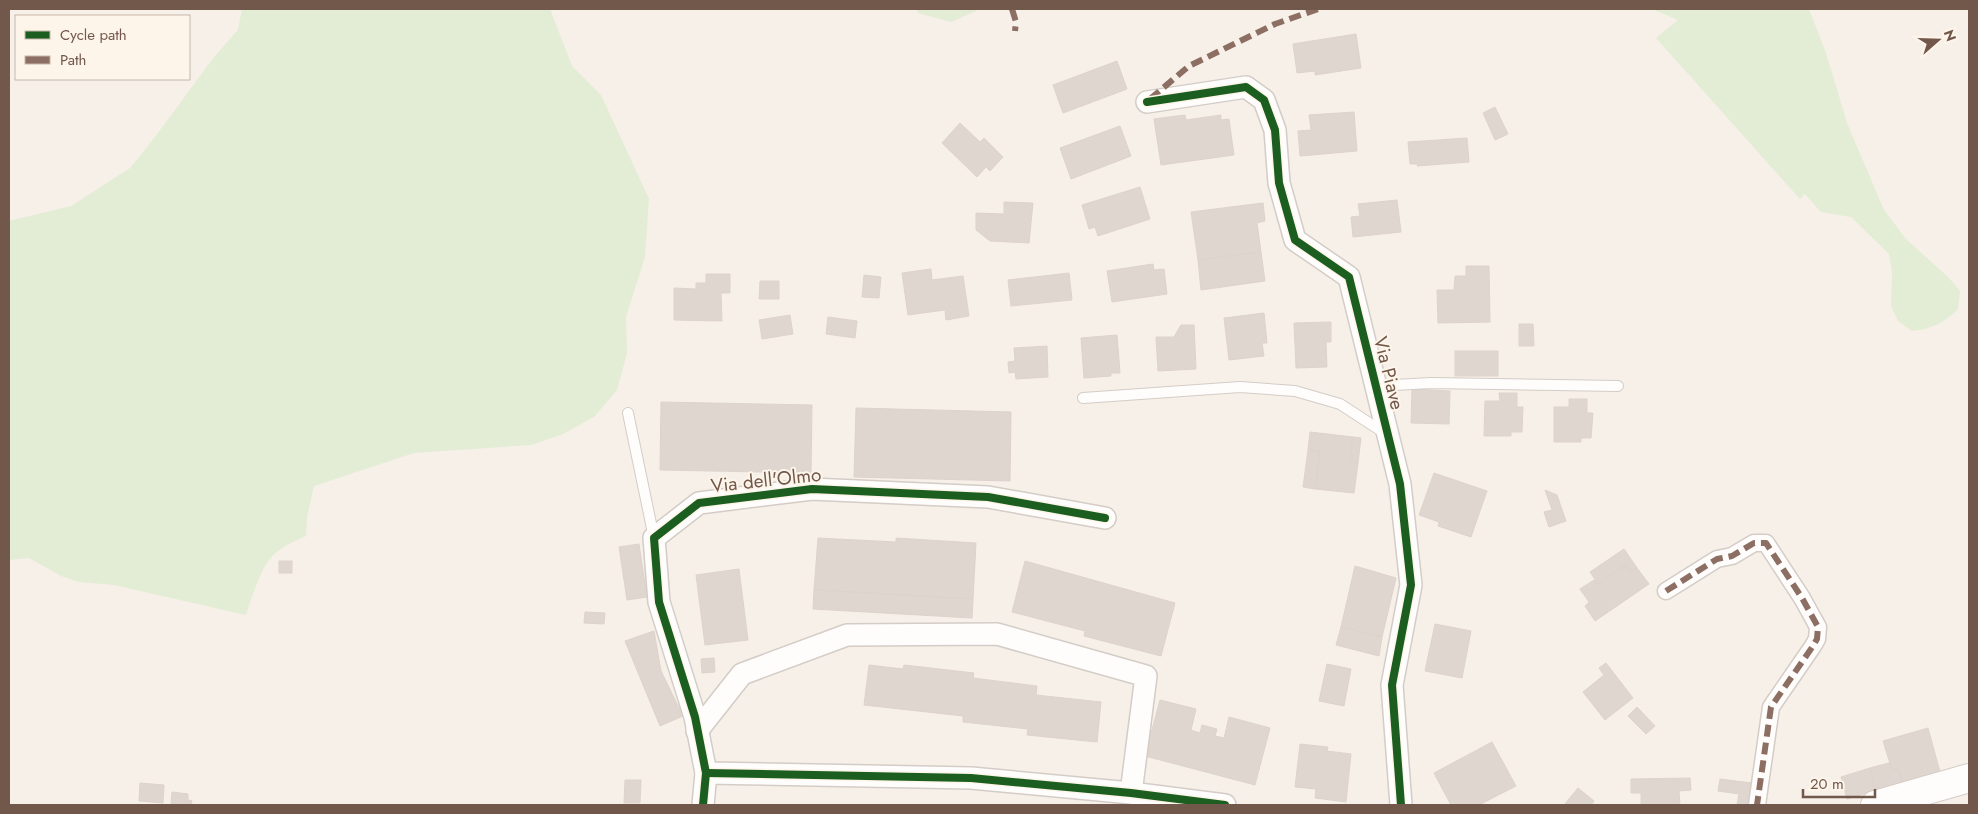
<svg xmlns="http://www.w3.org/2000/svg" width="1978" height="814" viewBox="0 0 1978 814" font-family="Jost,sans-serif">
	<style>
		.green { fill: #e3ecd4 }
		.building { fill: #dfd6cf; stroke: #ded3cc }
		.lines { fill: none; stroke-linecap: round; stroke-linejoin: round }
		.service-casing { stroke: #d4ccc6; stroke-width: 12 }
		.pedestrian-casing { stroke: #d4ccc6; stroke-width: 19 }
		.minor-casing { stroke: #d4ccc6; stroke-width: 24 }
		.secondary-casing { stroke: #d5ccc6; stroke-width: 30 }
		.service { stroke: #fefdfc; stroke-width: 10 }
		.pedestrian { stroke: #fefdfc; stroke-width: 16 }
		.minor { stroke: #fefdfc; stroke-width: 21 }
		.secondary { stroke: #fefdfc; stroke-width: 28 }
		.quiet { stroke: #8d6e63; stroke-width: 6; stroke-dasharray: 12 6; stroke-linecap: butt }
		.cycleway-casing { stroke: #fef5ea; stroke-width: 11 }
		.cycleway { stroke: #1b5e20; stroke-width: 8 }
		.labels { text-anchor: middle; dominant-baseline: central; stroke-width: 4; stroke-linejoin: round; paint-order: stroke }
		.street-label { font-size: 19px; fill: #72574b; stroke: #fef5ea }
	</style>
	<rect width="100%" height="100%" fill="#f6f0e9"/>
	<g class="green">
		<path d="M242,9H550L572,66L601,95L649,199L645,257L626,317L627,353L617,390L594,417L563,434L531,445L414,453L314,486L307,517L306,536C293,542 278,548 269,560C261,570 250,601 246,615L114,585L79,582L61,576L29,558L9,560V221L71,206L130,168L152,141L214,57L238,30Z"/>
		<path d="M917,9H980L951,22L918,13Z"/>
		<path d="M1652,9H1809L1826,53L1847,123L1884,210L1906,239L1948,277L1960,291L1958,309C1944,323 1932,329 1912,331L1898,321L1891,306L1892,272L1889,254L1851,217L1821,212L1805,194L1800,199L1656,38L1678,20Z"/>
	</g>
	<g class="building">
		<path d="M1356,34L1361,68L1315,75V71L1297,73L1293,44Z"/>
		<path d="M1117,61L1127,89L1063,113L1053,85Z"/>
		<path d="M1495,107L1508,134L1495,140L1483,113Z"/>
		<path d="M1354,112L1357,151L1300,156L1298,131L1311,130L1309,115Z"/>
		<path d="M1185,115L1186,120L1221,115V120L1229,119L1234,155L1161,165L1154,119Z"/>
		<path d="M960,123L980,142L984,138L1003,157L990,171L986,167L977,177L942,143Z"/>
		<path d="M1120,126L1131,156L1071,179L1060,148Z"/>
		<path d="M1467,138L1469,162L1417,166L1418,164H1410L1408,142Z"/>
		<path d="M1140,187L1150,219L1098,236L1095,227L1089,229L1082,205Z"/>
		<path d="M1397,200L1401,232L1353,237L1351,217L1360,216L1358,204Z"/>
		<path d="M1004,202L1033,203L1029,243L990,241L976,230V213L1004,214Z"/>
		<path d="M1263,203L1265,221L1257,223L1261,252L1198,260L1191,212Z"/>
		<path d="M1261,252L1265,281L1201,290L1198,260Z"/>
		<path d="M1153,264L1154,270L1164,269L1167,294L1112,302L1107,271Z"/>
		<path d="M1466,266H1489L1490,322L1438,323L1437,290H1454L1455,276H1466Z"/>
		<path d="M931,269L932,280L963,276L969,316L946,320L945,310L908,315L902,273Z"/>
		<path d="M1069,273L1072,300L1011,306L1008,280Z"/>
		<path d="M706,274H730V293H721L722,321L674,320V288L696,289V283H706Z"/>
		<path d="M864,275L881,277L879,298L862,297Z"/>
		<path d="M760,281H779V299H759Z"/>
		<path d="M1264,313L1267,343H1262L1264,356L1229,360L1224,318Z"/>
		<path d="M790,315L793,334L762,339L759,320Z"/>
		<path d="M828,317L857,321L855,338L826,334Z"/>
		<path d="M1331,322V342H1326L1327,367L1296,368L1294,323Z"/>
		<path d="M1519,324H1533L1534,346H1519Z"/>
		<path d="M1181,325H1194L1196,369L1158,371L1156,337H1174Z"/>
		<path d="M1117,335L1120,373H1111V376L1084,378L1081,338Z"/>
		<path d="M1047,346L1048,377L1016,379L1015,372L1009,373L1008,362L1015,361L1014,348Z"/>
		<rect x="1455" y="351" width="43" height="25"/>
		<path d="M1412,389L1450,391L1449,424L1411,423Z"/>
		<path d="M1499,393H1517V407H1523L1522,432H1511V436H1484L1485,401H1500Z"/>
		<path d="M1569,399H1587V413H1593L1591,438H1581V442H1554V407H1569Z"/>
		<path d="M661,402L812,405L811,473L660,470Z"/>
		<path d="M856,408L1011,412L1010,481L854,477Z"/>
		<path d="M1310,432L1353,437L1350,462L1358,463L1354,493L1315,489L1320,451L1308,450Z"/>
		<path d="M1353,437L1361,438L1358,463L1350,462Z"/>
		<path d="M1308,450L1320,451L1315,489L1303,487Z"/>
		<path d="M1434,473L1487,491L1471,537L1438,526L1439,522L1419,515Z"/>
		<path d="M1545,490L1557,495L1566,521L1549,527L1544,512L1552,510Z"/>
		<path d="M818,538L896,542V538L976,543L973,599L814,590Z"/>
		<path d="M639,544L647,597L627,600L619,547Z"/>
		<path d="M1624,549L1637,568L1630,572L1625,565L1598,584L1590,572Z"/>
		<rect x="279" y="561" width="13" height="12"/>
		<path d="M1025,561L1175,603L1161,656L1084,636L1085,631L1012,612Z"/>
		<path d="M1625,565L1630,572L1637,568L1649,584L1595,621L1585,606L1589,602L1580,589L1594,580L1598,584Z"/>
		<path d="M1355,566L1396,578L1382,637L1341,627Z"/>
		<path d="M739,569L748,640L705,645L696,575Z"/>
		<path d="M814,590L973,599L972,618L813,609Z"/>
		<path d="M585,612L605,613L604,624L584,623Z"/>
		<path d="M1435,624L1471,631L1462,678L1425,671Z"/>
		<path d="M1341,627L1382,637L1379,656L1336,645Z"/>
		<path d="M654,631L661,671L683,716L660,726L625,641Z"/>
		<path d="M714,658L715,672L702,673L701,659Z"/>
		<path d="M1606,663L1633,698L1605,720L1583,692L1604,675L1599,668Z"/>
		<path d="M1327,664L1351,669L1344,706L1319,701Z"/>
		<path d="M869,665L903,669L904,665L974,673L973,678L1037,686L1036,695L1101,702L1097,742L1027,735L1028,729L963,722V716L864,705Z"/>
		<path d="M1160,700L1196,709L1191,730L1200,733L1202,725L1217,729L1215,736L1224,738L1229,717L1270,728L1255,785L1145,756Z"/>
		<path d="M1637,707L1655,726L1646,734L1628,716Z"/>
		<path d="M1928,728L1940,772L1902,783L1898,769L1892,770L1883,741Z"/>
		<path d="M1492,742L1516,786L1479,805H1451L1434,773Z"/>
		<path d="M1300,744L1328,747L1327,751L1351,754L1346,802L1315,798L1316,789L1295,787Z"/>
		<path d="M1889,763L1892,770L1898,769L1902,783L1876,790L1870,768Z"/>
		<path d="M1870,768L1876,790L1847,799L1841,777Z"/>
		<path d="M1690,778L1691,790L1679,791L1680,805H1641V793H1631V779Z"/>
		<path d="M1720,779L1752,783L1749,805H1737L1739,794L1718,791Z"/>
		<path d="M625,780H641L640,803H624Z"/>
		<path d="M140,783L164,785L163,803L139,801Z"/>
		<path d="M1578,788L1594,801L1591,805H1564Z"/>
		<path d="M172,792L188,794V800L192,801L191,805H171Z"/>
	</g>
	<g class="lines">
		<g class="service-casing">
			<g id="service">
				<path d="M1376,386L1431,383L1618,386"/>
				<path d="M1083,398L1240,387L1295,391L1340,404L1386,434"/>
				<path d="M628,413L654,538"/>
			</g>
		</g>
		<g class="pedestrian-casing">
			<path id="pedestrian" d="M1666,591L1717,559L1732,556L1754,543H1766L1802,598L1818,627L1817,639L1813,646L1771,707L1757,805"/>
		</g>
		<g class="minor-casing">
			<g id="minor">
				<path d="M1147,102L1246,87L1264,100L1275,130L1279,183L1295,240L1349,277L1400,484L1411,585L1392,685L1401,805"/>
				<path d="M697,731L742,674L847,635L997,634L1146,676L1131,793"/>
				<path d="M706,773L971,778L1131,793L1225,805"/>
				<path d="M703,805L706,773L695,717L659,602L654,538L699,503L812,489L988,497L1105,518"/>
			</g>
		</g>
		<g class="secondary-casing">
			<path id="secondary" d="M1875,805L1969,778"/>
		</g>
		<use href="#service" class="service"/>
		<use href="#pedestrian" class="pedestrian"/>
		<use href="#minor" class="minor"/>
		<use href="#secondary" class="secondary"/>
		<g class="quiet">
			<path d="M1012,9L1016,22L1015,31"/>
			<path d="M1150,99L1189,66L1275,24L1318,9"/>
			<path d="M1666,591L1717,559L1732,556L1754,543H1766L1802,598L1818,627L1817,639L1813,646L1771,707L1757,805"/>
		</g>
		<g class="cycleway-casing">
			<g id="cycleway">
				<path d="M1147,102L1246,87L1264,100L1275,130L1279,183L1295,240L1349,277L1400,484L1411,585L1392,685L1401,805"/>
				<path d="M706,773L971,778L1131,793L1225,805"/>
				<path d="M703,805L706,773L695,717L659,602L654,538L699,503L812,489L988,497L1105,518"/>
			</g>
		</g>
		<use href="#cycleway" class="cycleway"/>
	</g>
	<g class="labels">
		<g class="street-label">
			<text transform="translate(1389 373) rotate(76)">Via Piave</text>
			<text transform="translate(766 480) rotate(-6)">Via dell'Olmo</text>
		</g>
	</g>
	<rect width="1978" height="814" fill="none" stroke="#72574b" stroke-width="20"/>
	<rect x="15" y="15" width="175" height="65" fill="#fef5ea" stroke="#c6b6aa"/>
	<rect x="25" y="31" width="25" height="8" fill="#1b5e20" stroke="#c6b6aa"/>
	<text x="60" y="40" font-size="15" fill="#72574b">Cycle path</text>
	<rect x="25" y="56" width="25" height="8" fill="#8d6e63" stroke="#c6b6aa"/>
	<text x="60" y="65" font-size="15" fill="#72574b">Path</text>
	<g transform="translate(1938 40) rotate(70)" stroke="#fef5ea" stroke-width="4" paint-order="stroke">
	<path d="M0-4L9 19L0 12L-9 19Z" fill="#72574b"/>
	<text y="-8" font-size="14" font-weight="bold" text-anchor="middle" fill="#72574b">N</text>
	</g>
	<path d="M1803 789v8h72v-8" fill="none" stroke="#72574b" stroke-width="2.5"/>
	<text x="1810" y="789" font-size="15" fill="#72574b" stroke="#fef5ea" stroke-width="4" paint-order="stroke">20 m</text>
</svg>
